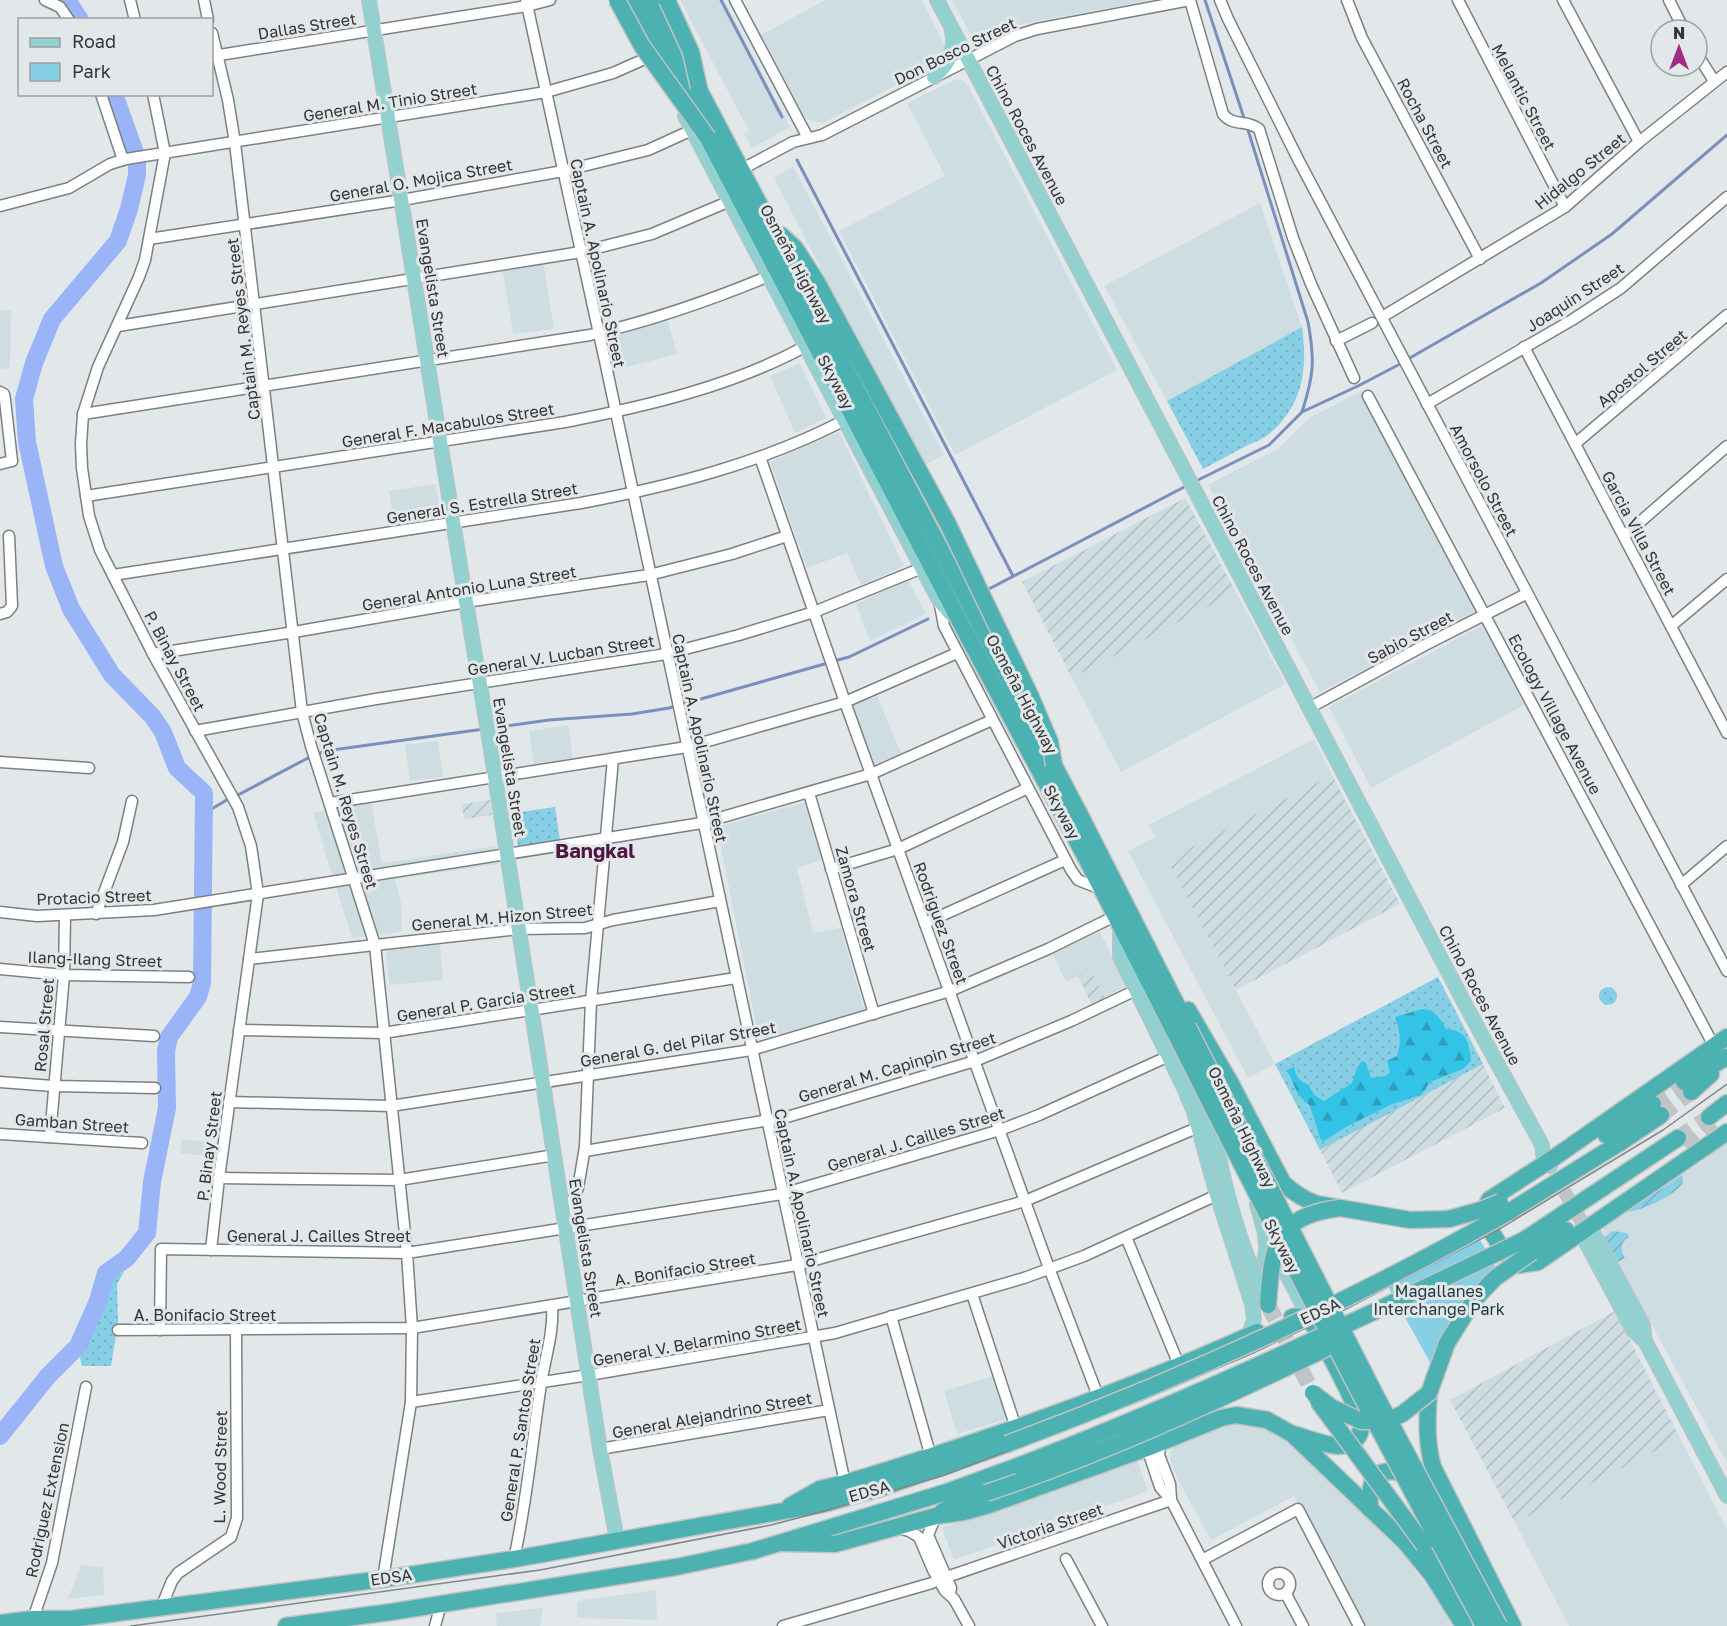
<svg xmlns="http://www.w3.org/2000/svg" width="1727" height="1626" viewBox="0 0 1727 1626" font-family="'Golos Text',sans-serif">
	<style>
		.built { fill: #cedde2 }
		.industrial { fill: url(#industrial-furrows) }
		.grass { fill: url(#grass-dots) }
		.forest { fill: url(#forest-firs) }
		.park { fill: #86cfe5 }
		.garden { fill: url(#garden-furrows) }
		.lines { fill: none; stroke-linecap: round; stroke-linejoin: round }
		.stream { stroke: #7b8fbd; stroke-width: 3 }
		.river { stroke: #9ab5f7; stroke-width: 18 }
		.major-tunnel { stroke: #bfc4c6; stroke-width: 14; stroke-dasharray: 14 7; stroke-linecap: butt }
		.highway-tunnel { stroke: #bfc4c6; stroke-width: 16; stroke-dasharray: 16 8; stroke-linecap: butt }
		.minor-casing { stroke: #7b8182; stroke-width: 13 }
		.major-casing { stroke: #c2c2c3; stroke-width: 16 }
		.highway-casing { stroke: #c2c2c3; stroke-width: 19 }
		.minor { stroke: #fff; stroke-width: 10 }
		.major { stroke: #93d1d0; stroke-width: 14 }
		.highway { stroke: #4bb2b1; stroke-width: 16 }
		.tram { stroke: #828687; stroke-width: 1.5 }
		.major-bridge-casing { stroke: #c2c2c3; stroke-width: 16; stroke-linecap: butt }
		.highway-bridge-casing { stroke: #c2c2c3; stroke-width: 19; stroke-linecap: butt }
		.major-bridge { stroke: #93d1d0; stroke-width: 14 }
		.highway-bridge { stroke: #4bb2b1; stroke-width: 16 }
		.labels { text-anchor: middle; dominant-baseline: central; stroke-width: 6; stroke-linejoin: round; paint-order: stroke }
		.street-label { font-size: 16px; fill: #333536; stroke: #e2e8ea }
		.park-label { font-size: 16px; fill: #21383e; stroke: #e2e8ea }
		.quarter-label { font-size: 20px; font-weight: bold; fill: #4f1741; stroke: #e2e8ea }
	</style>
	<defs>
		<pattern id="industrial-furrows" width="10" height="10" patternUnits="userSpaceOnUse" patternTransform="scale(1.5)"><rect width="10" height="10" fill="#cedde2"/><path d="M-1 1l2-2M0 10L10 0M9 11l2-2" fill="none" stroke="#b1bec2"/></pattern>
		<pattern id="grass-dots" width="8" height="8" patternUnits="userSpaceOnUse" patternTransform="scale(1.5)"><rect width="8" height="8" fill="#86cfe5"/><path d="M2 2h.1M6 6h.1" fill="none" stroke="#74b2c5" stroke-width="1.8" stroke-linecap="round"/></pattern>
		<pattern id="forest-firs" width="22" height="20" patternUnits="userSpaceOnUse" patternTransform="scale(1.5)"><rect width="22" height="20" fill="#33c3e6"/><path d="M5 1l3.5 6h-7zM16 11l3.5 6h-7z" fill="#2c9fbb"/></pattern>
		<pattern id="garden-furrows" width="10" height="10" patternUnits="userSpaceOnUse" patternTransform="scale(1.5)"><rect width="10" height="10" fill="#86cfe5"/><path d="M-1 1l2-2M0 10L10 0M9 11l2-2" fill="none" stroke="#74b2c5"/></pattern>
	</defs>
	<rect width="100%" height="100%" fill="#e2e8ea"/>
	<g class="built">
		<path d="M680,0H724L790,127L752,148L744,134L749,131Z"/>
		<path d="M825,0H922L948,52L945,60L823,123L808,120L803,115L761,35Z"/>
		<path d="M952,0H1146V1L1026,23L987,38L971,35Z"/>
		<path d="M957,79L964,81L969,87L1117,370L955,455L839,231L945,176L907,103Z"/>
		<path d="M793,166L944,455L923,466L774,178Z"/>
		<path d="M1260,203L1302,327L1167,401L1104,286Z"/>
		<path d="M543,261L554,329L513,334L502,267Z"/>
		<path d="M11,310L10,368L0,369V311Z"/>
		<path d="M667,318L677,354L615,370L606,335Z"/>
		<path d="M800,363L826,418L795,433L770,376Z"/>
		<path d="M1361,391L1476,612L1320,692L1208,485L1279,448L1309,418Z"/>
		<path d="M839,432L904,566L861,585L847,553L807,568L770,462Z"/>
		<path d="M436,484L441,520L394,526L389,491Z"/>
		<path d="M908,580L926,614L870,641L856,604Z"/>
		<path d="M1236,592L1285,684L1121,772L1072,678Z"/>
		<path d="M1483,625L1524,705L1371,788L1329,707Z"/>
		<path d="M877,696L901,753L873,765L849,707Z"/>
		<path d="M568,725L573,758L534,764L529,731Z"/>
		<path d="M1314,739L1332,775L1167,860L1275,1064L1248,1078L1128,851L1155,837L1149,825Z"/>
		<path d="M438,741L443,777L410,781L405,745Z"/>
		<path d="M371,802L382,863L496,846L498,864L395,879L401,903L402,932L352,938L313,813Z"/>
		<path d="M806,802L822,860L797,868L813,933L841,928L864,1010L767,1039L758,1035L717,827Z"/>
		<path d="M1100,932L1127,986L1105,997L1091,970L1066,982L1053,954Z"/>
		<path d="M440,944L443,980L389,985L386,949Z"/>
		<path d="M182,1139L217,1143L215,1157L180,1153Z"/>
		<path d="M1727,1140V1463L1604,1237L1603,1231L1606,1226L1703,1161L1702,1159Z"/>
		<path d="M993,1376L1007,1419L957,1434L944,1391Z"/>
		<path d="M1247,1423L1258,1424L1289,1441L1398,1548L1439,1602L1452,1626H1364L1294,1496L1211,1540L1174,1472L1170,1460L1171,1450L1179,1443L1230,1424Z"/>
		<path d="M1680,1438L1727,1529V1626H1569L1515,1523Z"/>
		<path d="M1136,1457L1148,1491L954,1560L942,1528Z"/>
		<path d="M81,1565L103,1567L104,1595L68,1599Z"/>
		<path d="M656,1590L657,1620L577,1618V1601Z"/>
		<path d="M543,1608L540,1626H497L496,1613Z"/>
	</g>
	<g class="industrial">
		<path d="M1185,498L1236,592L1072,678L1022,582Z"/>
		<path d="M1332,775L1400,904L1236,990L1167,860Z"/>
		<path d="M490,800L492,815L464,819L462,804Z"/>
		<path d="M1091,970L1105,997L1091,1004L1078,976Z"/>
		<path d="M1483,1064L1505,1108L1342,1193L1320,1150Z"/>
		<path d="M1615,1311L1680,1438L1515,1523L1450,1400Z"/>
	</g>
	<g class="grass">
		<path d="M1302,327C1308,368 1303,406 1269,434C1263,439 1255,442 1248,445C1233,453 1218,461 1203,469L1167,401Z"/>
		<path d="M555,807L560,840L518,846L514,813Z"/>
		<path d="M1438,977L1483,1064L1320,1150L1275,1064Z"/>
		<circle cx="1608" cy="996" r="9"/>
		<path d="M124,1272L117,1284L118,1323L111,1366H82L80,1358L110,1280Z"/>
	</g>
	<path class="forest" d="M1422,1009C1434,1009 1441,1019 1446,1029C1468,1031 1469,1042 1471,1061L1463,1069L1430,1082L1421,1095L1392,1104L1344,1128L1324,1141L1321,1140L1310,1106L1298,1094L1287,1070L1294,1067C1296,1077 1299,1081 1309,1085L1314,1095L1324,1101L1352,1083L1357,1068L1362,1061L1366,1063L1371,1078L1386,1076L1390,1072L1387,1061L1397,1056C1402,1041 1400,1031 1395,1017Z"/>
	<path class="park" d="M1478,1236L1502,1279L1469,1323L1452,1354L1442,1384L1387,1285Z"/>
	<g class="garden">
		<path d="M1682,1175L1683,1182C1677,1195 1641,1211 1627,1212Z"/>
		<path d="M1613,1231L1627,1233L1629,1237C1620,1242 1620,1250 1625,1258L1618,1262L1604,1237Z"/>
	</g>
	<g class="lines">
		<g class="stream">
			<path d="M721,0L782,117"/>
			<path d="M1205,0L1245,121"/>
			<path d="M1247,127L1308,322C1315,360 1314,375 1302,412"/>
			<path d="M797,160L1013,576"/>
			<path d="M1408,359L1541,283L1612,234L1727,135"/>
			<path d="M1194,482L1269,445L1302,412L1358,386L1402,363"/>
			<path d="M987,590L1188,485"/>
			<path d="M834,661L849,657L928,619"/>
			<path d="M491,728L549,720L632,714L669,708L828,663"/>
			<path d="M236,796L306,759L325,751L484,729"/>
			<path d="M205,813L230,798"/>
		</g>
		<g class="river">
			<path d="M67,0L80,20"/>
			<path d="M0,1436L48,1376L78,1346L98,1301L106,1273L127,1258L147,1233L152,1182L167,1108L166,1051L169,1037L198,997L202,983L204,793L177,768L163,732L152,716L112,675L71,609L54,566L27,442L24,399L34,363L52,319L118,241L129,209L137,175V158L114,94"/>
		</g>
		<path class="major-tunnel" d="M1554,1173L1583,1224"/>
		<g class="highway-tunnel">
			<path d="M1653,1104L1684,1082"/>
			<path d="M1661,1115L1691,1092"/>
			<path d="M1678,1138L1709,1117"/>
			<path d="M1686,1148L1717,1127"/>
			<path d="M1268,1305L1313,1393"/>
		</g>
		<g class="minor-casing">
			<g id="minor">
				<path d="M45,0L60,7L69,20"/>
				<path d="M130,0L135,20"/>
				<path d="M204,0L208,20"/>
				<path d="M526,0L605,361L845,1483"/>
				<path d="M735,0L808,138"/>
				<path d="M1190,0L1223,114C1233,127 1247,119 1259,129L1293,238L1311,284L1354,378"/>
				<path d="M1220,0L1228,19L1299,161L1727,971"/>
				<path d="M1347,0L1362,38L1480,259"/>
				<path d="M1458,0L1565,207"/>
				<path d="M1563,0L1639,142"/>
				<path d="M1669,0L1684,30"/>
				<path d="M212,33L228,100L235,143L302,712L311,746L375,945L407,1253L412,1328L411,1402L383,1579"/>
				<path d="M1697,54L1714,81"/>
				<path d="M213,56L527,6L550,0"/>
				<path d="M101,94L123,160"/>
				<path d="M153,94L165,153L145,260L139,277L98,367L83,414L81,444L82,468L89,516L100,550L153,654L238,807L251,846L258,894L219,1178L211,1250"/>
				<path d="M746,167L793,142L822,135L1015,36L1037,29L1190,0"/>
				<path d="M0,206L69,188L110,164L126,159L546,92L613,73L656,54"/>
				<path d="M149,239L402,200L563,171L648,150L692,130"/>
				<path d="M1382,317L1565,207L1639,142L1727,72"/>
				<path d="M118,326L581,252L652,234L730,201"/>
				<path d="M1336,341L1372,323"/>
				<path d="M1524,347L1727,733"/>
				<path d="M0,392L4,394L5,400L12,461L0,464"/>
				<path d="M1368,396L1714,1046"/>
				<path d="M1427,404L1572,320L1621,288L1727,197"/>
				<path d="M83,414L590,335C654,320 709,301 769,276"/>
				<path d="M1576,443L1727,315"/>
				<path d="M760,457L845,702L1049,1268L1098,1396"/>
				<path d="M86,496L565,422C647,406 733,386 806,346"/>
				<path d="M1624,536L1727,446"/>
				<path d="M113,575L581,503C672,486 762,463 845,420"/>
				<path d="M939,600L944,626L1071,870L1078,880L1096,887"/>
				<path d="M0,614L7,612L12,606L9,536"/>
				<path d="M1671,626L1727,579"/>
				<path d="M153,654L294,632L466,602L649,575L732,554L787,536"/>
				<path d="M1309,708L1425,645L1526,594"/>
				<path d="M195,731L376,699L666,654L739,635L814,612L922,568"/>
				<path d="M0,762L89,768"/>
				<path d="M809,793L874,1014"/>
				<path d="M330,803L687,747L845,702L957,653"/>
				<path d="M831,869L898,849L1028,788"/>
				<path d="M1681,885L1727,846"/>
				<path d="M0,912L37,916L154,910L702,823L871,774L992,720"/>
				<path d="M96,914L123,842L132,801"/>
				<path d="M925,923L1065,860"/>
				<path d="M249,959L519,929L585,928L613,920L720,901"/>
				<path d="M0,969L64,975L189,977"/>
				<path d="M0,1027L154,1036"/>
				<path d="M239,1030L383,1033L736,978"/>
				<path d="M0,1082L53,1086L155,1088"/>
				<path d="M229,1102L391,1106L751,1050L950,991L1048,949L1111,918"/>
				<path d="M0,1134L142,1143"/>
				<path d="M50,1137L64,975L65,915"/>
				<path d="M585,1151L787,1117L975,1061L1071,1021L1136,990"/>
				<path d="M219,1178L399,1180L555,1155"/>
				<path d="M565,1217L578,1188L585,1147L591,1001L613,759"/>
				<path d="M1126,1237L1179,1365"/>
				<path d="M972,1294L1016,1428"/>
				<path d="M891,1316L931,1457"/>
				<path d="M118,1330L412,1328L797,1265L1025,1201L1199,1127"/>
				<path d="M160,1330L161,1249L407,1253L782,1194L1000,1130L1039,1115L1169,1056"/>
				<path d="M411,1402L589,1375L835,1333L1024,1278L1084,1256L1217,1195"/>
				<path d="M1160,1443L1159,1455L1170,1484L1171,1499"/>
				<path d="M1147,1448L1160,1487L1171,1500L1236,1626"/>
				<path d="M600,1449L829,1410"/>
				<path d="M936,1516L928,1535L951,1588L950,1594"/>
				<path d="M898,1528L909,1531L919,1537L933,1570L945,1591L954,1599L969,1626"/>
				<path d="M514,1559C527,1501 532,1442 541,1384C545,1358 554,1332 552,1306"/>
				<path d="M1066,1559L1102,1626"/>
				<path d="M1202,1560L1298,1509L1359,1626"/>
				<circle cx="1279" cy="1584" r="11"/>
				<path d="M938,1580L1171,1500"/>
				<path d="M1286,1594L1303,1626"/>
				<path d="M161,1608L172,1581L178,1573L231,1537L237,1518L236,1330"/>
				<path d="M33,1619L52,1563L86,1387"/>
				<path d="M435,1626L441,1604"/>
				<path d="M783,1626L932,1583"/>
			</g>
		</g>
		<g class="major-casing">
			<g id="major">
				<path d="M369,0L466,602L489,738L600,1449L617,1540"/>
				<path d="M937,0L1466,1006L1542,1145L1543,1154L1550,1166"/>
				<path d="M934,77C948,65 956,50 952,32"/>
				<path d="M685,116L922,568L939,600L951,614"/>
				<path d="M1120,933V957L1184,1088L1194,1112L1217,1195L1252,1304L1254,1319L1249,1336"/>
				<path d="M1193,1085L1209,1123L1218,1153"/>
				<path d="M1257,1204L1264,1230L1313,1325"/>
				<path d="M1590,1227L1643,1325L1645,1341"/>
				<path d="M1581,1233L1633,1330L1645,1341L1727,1496"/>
				<path d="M1243,1273C1265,1279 1268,1252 1265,1237"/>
			</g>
		</g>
		<g class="highway-casing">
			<g id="highway">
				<path d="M636,0L965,631L1086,858L1175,1033"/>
				<path d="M652,0L1079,813L1188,1027"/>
				<path d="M781,235L795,248L817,282L948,524"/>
				<path d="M1188,1010L1230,1082L1283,1183C1293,1192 1304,1200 1317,1204L1410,1220L1449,1219"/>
				<path d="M1727,1037L1555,1157L1489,1200L1483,1215C1492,1234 1502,1252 1519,1265L1538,1262L1727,1132"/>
				<path d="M1684,1082L1727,1057"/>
				<path d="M1691,1092L1711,1074"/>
				<path d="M1709,1117L1727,1103"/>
				<path d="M1606,1135L1653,1104"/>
				<path d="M1507,1213L1618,1144L1661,1115"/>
				<path d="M1524,1240L1678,1138"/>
				<path d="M1532,1252L1566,1230"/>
				<path d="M1292,1317C1302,1315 1308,1319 1315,1327C1324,1346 1362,1410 1361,1428C1360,1440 1349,1446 1338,1446C1324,1445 1307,1438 1293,1434"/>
				<path d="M1429,1393C1427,1418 1426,1442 1433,1467L1513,1626"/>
				<path d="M790,1506L820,1489L845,1483C985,1441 1124,1392 1257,1332"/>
				<path d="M1370,1509C1368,1475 1377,1464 1411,1476"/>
				<path d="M942,1512L956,1503L986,1493"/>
				<path d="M782,1543L835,1544L936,1516L964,1512L989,1505L1147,1448L1221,1418L1236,1415L1267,1420L1292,1434L1405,1542L1432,1575L1464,1626"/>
				<path d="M1424,1545L1446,1576L1469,1615"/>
				<path d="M0,1623L33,1619H71L383,1579L514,1559L823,1504L881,1488L1007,1444"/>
				<path d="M286,1626L391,1612L676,1567L753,1551L947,1492L1018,1466"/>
			</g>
		</g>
		<use href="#minor" class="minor"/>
		<use href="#major" class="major"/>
		<use href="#highway" class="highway"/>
		<path class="tram" d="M131,1626L540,1570L771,1525L825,1511L945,1475L1140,1401L1251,1354L1344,1310L1496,1231L1663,1130L1727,1084"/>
		<g class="major-bridge-casing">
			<path id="major-bridge" d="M1218,1153C1229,1206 1244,1257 1268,1305"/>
		</g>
		<g class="highway-bridge-casing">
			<g id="highway-bridge">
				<path d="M617,0L642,46L708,138"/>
				<path d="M667,0L691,52L699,88"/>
				<path d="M948,524L1030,695L1050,742L1054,765"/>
				<path d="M1188,1027L1376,1396L1499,1626"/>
				<path d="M1175,1033C1275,1232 1378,1430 1484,1626"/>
				<path d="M1449,1219L1481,1210L1500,1202"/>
				<path d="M1268,1305C1272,1248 1274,1216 1340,1208"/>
				<path d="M1313,1393L1331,1407L1361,1421H1387L1402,1414L1429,1393L1447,1343L1474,1300L1495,1278L1532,1252"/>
				<path d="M1318,1401L1424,1545"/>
				<path d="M1007,1444C1179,1380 1347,1304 1507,1213"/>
				<path d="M1018,1466C1191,1400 1358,1320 1524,1240"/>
				<path d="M986,1493C1101,1455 1213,1403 1323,1350L1341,1336"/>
			</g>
		</g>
		<use href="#major-bridge" class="major-bridge"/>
		<use href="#highway-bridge" class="highway-bridge"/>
	</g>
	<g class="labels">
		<g class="street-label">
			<text transform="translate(307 26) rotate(-9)">Dallas Street</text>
			<text transform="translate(955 51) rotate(-26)">Don Bosco Street</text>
			<text transform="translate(1524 97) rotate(62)">Melantic Street</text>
			<text transform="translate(390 102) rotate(-9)">General M. Tinio Street</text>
			<text transform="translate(1425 123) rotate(62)">Rocha Street</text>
			<text transform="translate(1027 135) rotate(62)">Chino Roces Avenue</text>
			<text transform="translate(1580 171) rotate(-39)">Hidalgo Street</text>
			<text transform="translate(421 180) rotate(-10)">General O. Mojica Street</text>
			<text transform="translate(598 263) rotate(78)">Captain A. Apolinario Street</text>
			<text transform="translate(796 264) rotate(62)">Osmeña Highway</text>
			<text transform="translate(433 288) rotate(81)">Evangelista Street</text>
			<text transform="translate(1575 297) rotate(-33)">Joaquin Street</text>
			<text transform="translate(243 329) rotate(-97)">Captain M. Reyes Street</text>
			<text transform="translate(1642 368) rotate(-40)">Apostol Street</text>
			<text transform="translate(836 382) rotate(62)">Skyway</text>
			<text transform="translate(448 425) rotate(-9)">General F. Macabulos Street</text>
			<text transform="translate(1484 480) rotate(62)">Amorsolo Street</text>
			<text transform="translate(482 503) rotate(-9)">General S. Estrella Street</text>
			<text transform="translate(1639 533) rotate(62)">Garcia Villa Street</text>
			<text transform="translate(1253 565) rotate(62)">Chino Roces Avenue</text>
			<text transform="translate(469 588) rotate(-9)">General Antonio Luna Street</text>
			<text transform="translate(1410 637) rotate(-28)">Sabio Street</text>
			<text transform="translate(561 655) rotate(-9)">General V. Lucban Street</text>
			<text transform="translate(175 661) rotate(62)">P. Binay Street</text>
			<text transform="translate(1022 694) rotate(62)">Osmeña Highway</text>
			<text transform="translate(1555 714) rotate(62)">Ecology Village Avenue</text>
			<text transform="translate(700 738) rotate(78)">Captain A. Apolinario Street</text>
			<text transform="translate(510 767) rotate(81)">Evangelista Street</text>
			<text transform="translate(346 801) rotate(73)">Captain M. Reyes Street</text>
			<text transform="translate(1062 812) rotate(62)">Skyway</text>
			<text transform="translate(94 897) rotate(-2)">Protacio Street</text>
			<text transform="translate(856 899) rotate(74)">Zamora Street</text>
			<text transform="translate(502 917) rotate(-5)">General M. Hizon Street</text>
			<text transform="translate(941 923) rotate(70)">Rodriguez Street</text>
			<text transform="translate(95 959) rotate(2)">Ilang-Ilang Street</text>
			<text transform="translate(1480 995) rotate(62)">Chino Roces Avenue</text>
			<text transform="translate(486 1002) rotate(-9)">General P. Garcia Street</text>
			<text transform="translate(44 1025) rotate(-85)">Rosal Street</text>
			<text transform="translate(678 1044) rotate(-10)">General G. del Pilar Street</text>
			<text transform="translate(897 1067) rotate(-17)">General M. Capinpin Street</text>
			<text transform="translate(72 1123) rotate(4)">Gamban Street</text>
			<text transform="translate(1242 1127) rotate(64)">Osmeña Highway</text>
			<text transform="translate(916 1139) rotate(-17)">General J. Cailles Street</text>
			<text transform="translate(209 1146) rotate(-83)">P. Binay Street</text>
			<text transform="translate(802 1213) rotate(78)">Captain A. Apolinario Street</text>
			<text x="319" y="1236">General J. Cailles Street</text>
			<text transform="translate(1282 1246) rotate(63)">Skyway</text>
			<text transform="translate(586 1248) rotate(81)">Evangelista Street</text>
			<text transform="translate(685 1269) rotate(-9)">A. Bonifacio Street</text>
			<text transform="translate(1320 1311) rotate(-25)">EDSA</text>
			<text x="205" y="1315">A. Bonifacio Street</text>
			<text transform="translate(697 1342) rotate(-10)">General V. Belarmino Street</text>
			<text transform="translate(712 1415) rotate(-10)">General Alejandrino Street</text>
			<text transform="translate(520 1430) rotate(-81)">General P. Santos Street</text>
			<text transform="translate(220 1467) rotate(-89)">L. Wood Street</text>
			<text transform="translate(869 1491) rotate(-16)">EDSA</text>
			<text transform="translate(47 1500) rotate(-78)">Rodriguez Extension</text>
			<text transform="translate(1050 1526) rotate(-19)">Victoria Street</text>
			<text transform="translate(391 1577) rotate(-8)">EDSA</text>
		</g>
		<g class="park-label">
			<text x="1439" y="1291">Magallanes<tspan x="1439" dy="18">Interchange Park</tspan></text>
		</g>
		<g class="quarter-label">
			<text x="595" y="850">Bangkal</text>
		</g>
	</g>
	<rect x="18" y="18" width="195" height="78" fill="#e2e8ea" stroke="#9ca0a2" stroke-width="1.5"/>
	<rect x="30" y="38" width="30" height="9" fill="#93d1d0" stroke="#9ca0a2" stroke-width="1.5"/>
	<text x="72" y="48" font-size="18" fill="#333536">Road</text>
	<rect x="30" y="63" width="30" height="18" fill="#86cfe5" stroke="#9ca0a2" stroke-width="1.5"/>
	<text x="72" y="78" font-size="18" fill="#333536">Park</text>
	<g transform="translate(1679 48)"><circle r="28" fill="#e2e8ea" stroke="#9ca0a2" stroke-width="1.5"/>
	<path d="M0-4.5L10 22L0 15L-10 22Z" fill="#a32d86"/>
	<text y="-9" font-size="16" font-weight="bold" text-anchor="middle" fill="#333536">N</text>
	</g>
</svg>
